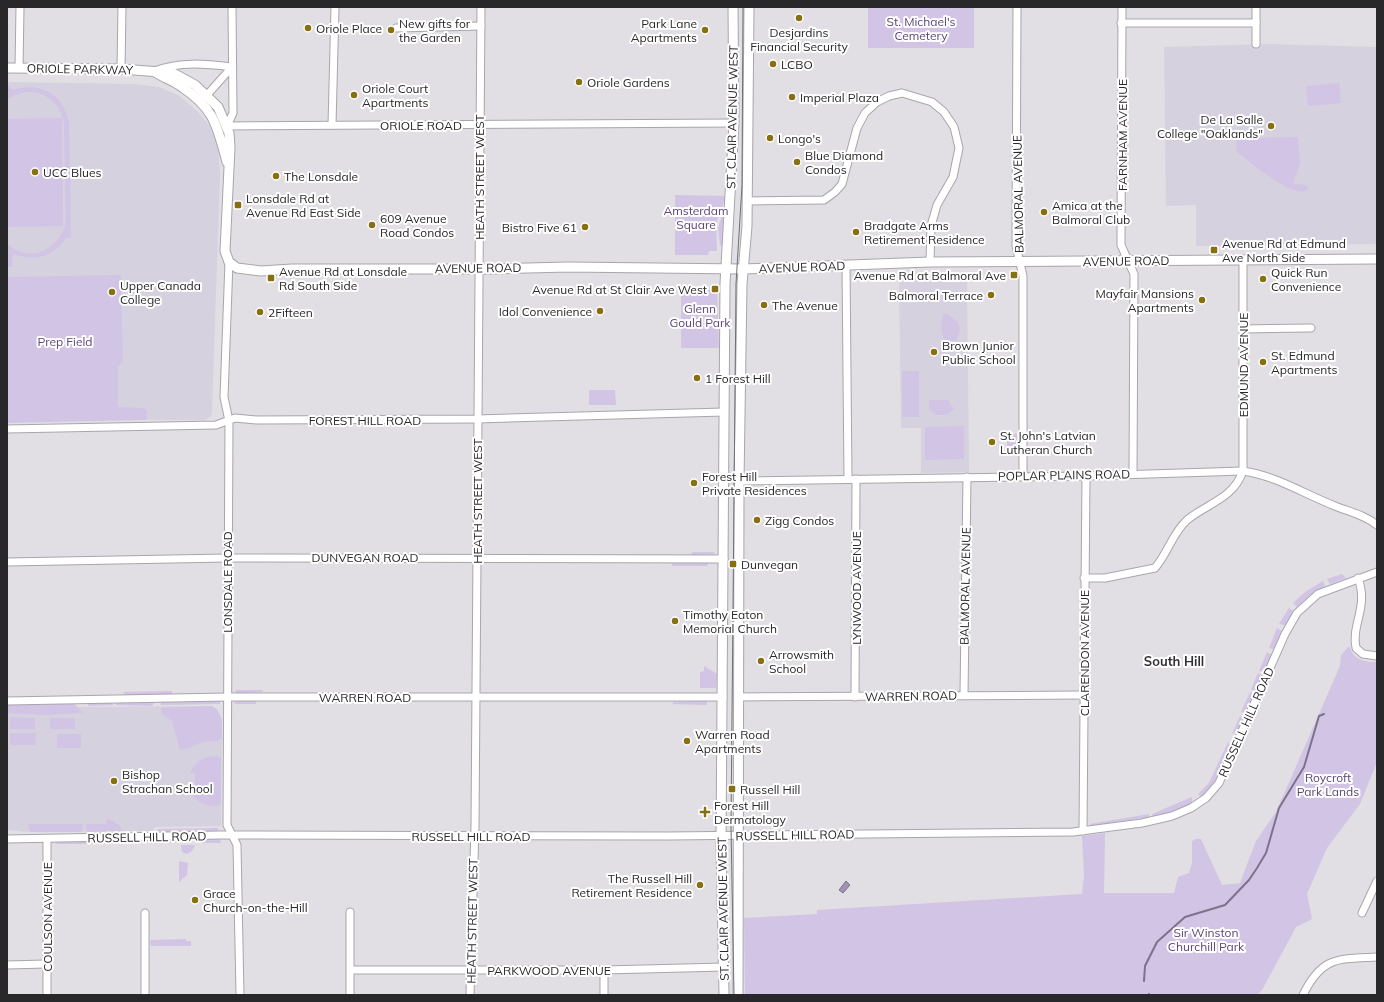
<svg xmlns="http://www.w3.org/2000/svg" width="1384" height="1002" viewBox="0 0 1384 1002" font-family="Mulish,sans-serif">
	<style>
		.built { fill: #d6d1de }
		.green { fill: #d2c4e5 }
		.water { fill: #a192b5; stroke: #7d728b }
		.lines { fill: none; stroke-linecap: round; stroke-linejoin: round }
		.stream { stroke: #7d728b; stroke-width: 2 }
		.minor-casing { stroke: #a8a6ac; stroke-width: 9 }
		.major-casing { stroke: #a8a6ac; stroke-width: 11 }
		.minor { stroke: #fff; stroke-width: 7 }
		.major { stroke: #fff; stroke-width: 9 }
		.tram { stroke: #706f72; stroke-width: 1 }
		.poi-dot { fill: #867011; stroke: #fff; stroke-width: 1.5 }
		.labels { text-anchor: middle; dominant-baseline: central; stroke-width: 4; stroke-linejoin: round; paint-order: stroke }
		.park-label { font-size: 12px; fill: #5d4577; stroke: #fff }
		.poi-label { font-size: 12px; fill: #28282a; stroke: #fff; text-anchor: start }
		.street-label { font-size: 12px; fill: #28282a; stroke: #fff }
		.neighbourhood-label { font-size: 13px; font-weight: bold; fill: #333135; stroke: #fff }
	</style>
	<rect width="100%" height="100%" fill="#e1dee4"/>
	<g class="built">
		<path d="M1267,44L1377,47V244L1196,246V205L1166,206L1164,47Z"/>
		<path d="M7,82L133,84L159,87L178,95L196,110L209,125L218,146L220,174L212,411L211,416L205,420L7,419Z"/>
		<path d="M967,277L969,472L921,473V428H901L899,278Z"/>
		<path d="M74,704L78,707L212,706L217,709L222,719L221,826L155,827L152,831L30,832L7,830V705Z"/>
	</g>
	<g class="green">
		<rect x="868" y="7" width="106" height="41"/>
		<path d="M1339,83L1341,103L1308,106L1306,86Z"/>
		<path d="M7,85L13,90C40,80 64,95 69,122L71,238H66C53,258 34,261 13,254L12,267H7V243C29,266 60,249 66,222L64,125C61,96 30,82 7,100Z"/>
		<path d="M62,118L63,226L7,227V119Z"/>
		<path d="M1298,137L1300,164L1293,184L1307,185L1308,189C1294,201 1249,161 1237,152L1236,143L1240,138Z"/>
		<path d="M675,195L726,196L716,223L717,251H709L708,255H675Z"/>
		<path d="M724,209H726L723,246L720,245L718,228Z"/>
		<path d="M121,275L123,362L118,366V407L144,408L147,411V418L145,420L7,423V277Z"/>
		<path d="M681,289L717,290L719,348H681Z"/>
		<path d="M944,314H947L958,322L960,329L956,341L951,340L947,343C940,337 940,322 944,314Z"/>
		<rect x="902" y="371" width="17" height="46"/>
		<path d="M589,390H615L616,405H589Z"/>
		<path d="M929,400H948L954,409L947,415H936L929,409Z"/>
		<path d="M964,426V459L925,460V427Z"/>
		<path d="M1007,432L1017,434V451H1007Z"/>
		<path d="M692,552H714L715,554L692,555Z"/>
		<path d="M672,563H708L707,566H672Z"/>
		<path d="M1342,574L1346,578L1330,584L1327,579Z"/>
		<path d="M1323,581L1325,586L1309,596L1297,607L1293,603L1305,592Z"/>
		<path d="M1289,608L1294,612L1285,625L1279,624Z"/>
		<path d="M1277,628L1282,631L1274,649L1269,648Z"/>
		<path d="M1349,646C1354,660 1363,662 1377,662V762L1360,804L1327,848L1307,894L1312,919L1296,927L1262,990L1257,995H745L744,918L817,914V910L1082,894L1084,876L1082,836L1105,833L1104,893H1174L1178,877L1189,873L1192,863V841L1196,839H1201L1222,885L1240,883L1256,841L1276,812L1340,666L1341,655Z"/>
		<path d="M1267,652L1272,655L1264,672L1259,671Z"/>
		<path d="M704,666L717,674L716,688H700V672L704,671Z"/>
		<path d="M1258,673L1263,676L1256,691L1251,689Z"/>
		<path d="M235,690H263V692L236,693Z"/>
		<path d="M172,691V694L125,695L123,692Z"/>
		<path d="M1250,692L1255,694L1246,713L1241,712Z"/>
		<path d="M236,701H256V704H234Z"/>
		<path d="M707,701V705L672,704L674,702Z"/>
		<path d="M155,702L152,706L116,705V703Z"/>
		<path d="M162,702L218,701L220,702V704L160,705Z"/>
		<path d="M88,703H113V705L88,706Z"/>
		<path d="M74,704L83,713L45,715L7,713V705Z"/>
		<path d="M212,706C224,713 222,726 222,738C216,743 210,741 203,742C194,744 189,750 180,750L172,721L162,714L161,708Z"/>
		<path d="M1240,716L1244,719L1238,731L1232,734Z"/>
		<path d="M10,717L35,718V729H10Z"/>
		<rect x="50" y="718" width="25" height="11"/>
		<path d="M10,733H36L35,745H10Z"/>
		<rect x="57" y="734" width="24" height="14"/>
		<path d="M1228,742L1231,747L1218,777L1201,797L1198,794L1209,783Z"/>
		<path d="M216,756L221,758V804C209,810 194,801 189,789L195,787V774L190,773C195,762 204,756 216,756Z"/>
		<path d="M1192,797V803L1169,814L1153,817L1152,814Z"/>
		<path d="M1149,814V817L1093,826L1089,824Z"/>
		<path d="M109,819L120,826L122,831L87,832L86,824H106V820Z"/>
		<path d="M28,824H83L82,832H30Z"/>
		<path d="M219,828L217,831L155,832L158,829Z"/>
		<path d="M202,839H220L221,843H201Z"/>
		<path d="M149,840H175L176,843L149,844Z"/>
		<path d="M106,841V844H54L59,842Z"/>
		<path d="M181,845H195L192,851L187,854L182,852Z"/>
		<path d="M179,861L188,863L187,875L179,882Z"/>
		<path d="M186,939V941H191V946H151L150,940Z"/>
	</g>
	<path class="water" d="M846,881L850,885L843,893L839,890Z"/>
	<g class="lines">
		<g class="stream">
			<path d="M1144,981L1145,966L1157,942L1185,917L1225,905L1249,880L1257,868L1266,853L1279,808L1304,767L1319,716L1324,714"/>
			<path d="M1149,994V995"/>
		</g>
		<g class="minor-casing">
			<g id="minor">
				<path d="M232,7L233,113L227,126L734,123"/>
				<path d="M1017,7L1016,246L1023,276V476"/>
				<path d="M1122,7L1121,245L1134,274L1133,473"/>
				<path d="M1256,7V44"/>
				<path d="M1121,23H1256"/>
				<path d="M396,28L481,26"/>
				<path d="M19,68L20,7"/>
				<path d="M121,69L122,7"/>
				<path d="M155,71C179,61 207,64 232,67"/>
				<path d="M207,95L232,67"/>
				<path d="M332,125L335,7"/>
				<path d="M747,201L824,200L835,192L842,184L857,128L865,113L877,102L889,96L902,93L932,102L944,112L954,127L959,148L953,177L937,205L931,226L930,262"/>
				<path d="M229,262L224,397L229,421L227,825L237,845L240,995"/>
				<path d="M846,266L848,479"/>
				<path d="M1243,329L1311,328"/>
				<path d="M7,429L216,425L235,418L257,420L477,419L724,412"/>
				<path d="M739,481L1086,476L1243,471C1277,476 1304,494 1335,506C1350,512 1365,515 1377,525"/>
				<path d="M7,562L227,558L724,559"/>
				<path d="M1084,578H1105L1155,568C1168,553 1172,534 1187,520C1208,503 1233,499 1243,471V260"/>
				<path d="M1358,578C1369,607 1351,624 1356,648L1363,654L1377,656"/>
				<path d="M964,695L967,477"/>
				<path d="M738,697L1083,695"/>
				<path d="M855,697L856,479"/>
				<path d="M7,701L227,697H723"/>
				<path d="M1083,831L1086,476"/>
				<path d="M7,839L220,835L668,836L1073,832L1142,823L1172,816L1191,808L1206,798L1219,783L1285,634L1297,613L1318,594L1377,572"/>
				<path d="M47,839V995"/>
				<path d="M350,912V995"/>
				<path d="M1362,913L1377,881"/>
				<path d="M7,965L46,964"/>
				<path d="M351,970H604L724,967"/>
				<path d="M604,970V995"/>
				<path d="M145,995V913"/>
				<path d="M470,995L475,827L481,7"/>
				<path d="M1303,995C1322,956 1338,959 1377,957"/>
			</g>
		</g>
		<g class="major-casing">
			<g id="major">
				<path d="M7,68L121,69L173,73L195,85L218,107L229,133L230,147L225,251L229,262L237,268L261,271L292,269H487L568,267L743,269L930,262L1377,259"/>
				<path d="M155,72C164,78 174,81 182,87C215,109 217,126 227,162"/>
				<path d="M724,995L721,843L725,284L734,123L733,7"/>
				<path d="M738,995L739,481L742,284L747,226L749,7"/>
			</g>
		</g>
		<use href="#minor" class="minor"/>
		<use href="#major" class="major"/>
		<path class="tram" d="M734,995L731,827L736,284L742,185L743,7"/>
	</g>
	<g class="poi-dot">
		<circle cx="799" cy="18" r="4"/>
		<circle cx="308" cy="28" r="4"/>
		<circle cx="391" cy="30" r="4"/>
		<circle cx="705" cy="30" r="4"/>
		<circle cx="773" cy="64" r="4"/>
		<circle cx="579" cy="82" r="4"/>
		<circle cx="354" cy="95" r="4"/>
		<circle cx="792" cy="97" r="4"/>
		<circle cx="1271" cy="126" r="4"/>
		<circle cx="770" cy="138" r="4"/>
		<circle cx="797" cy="162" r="4"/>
		<circle cx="35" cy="172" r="4"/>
		<circle cx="276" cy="176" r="4"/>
		<rect x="234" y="201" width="8" height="8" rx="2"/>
		<circle cx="1044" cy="212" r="4"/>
		<circle cx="372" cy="225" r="4"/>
		<circle cx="585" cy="227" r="4"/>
		<circle cx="856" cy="232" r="4"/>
		<rect x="1210" y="246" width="8" height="8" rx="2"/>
		<rect x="1010" y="271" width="8" height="8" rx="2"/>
		<rect x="267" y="274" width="8" height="8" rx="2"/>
		<circle cx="1263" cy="279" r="4"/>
		<rect x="711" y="285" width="8" height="8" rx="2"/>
		<circle cx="112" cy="292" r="4"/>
		<circle cx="991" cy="295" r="4"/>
		<circle cx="1202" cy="300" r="4"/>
		<circle cx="764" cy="305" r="4"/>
		<circle cx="600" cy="311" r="4"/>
		<circle cx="260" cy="312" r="4"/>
		<circle cx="934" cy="352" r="4"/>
		<circle cx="1263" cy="362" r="4"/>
		<circle cx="697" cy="378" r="4"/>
		<circle cx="992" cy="442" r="4"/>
		<circle cx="694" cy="483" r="4"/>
		<circle cx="757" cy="520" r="4"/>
		<rect x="729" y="560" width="8" height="8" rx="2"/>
		<circle cx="675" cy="621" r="4"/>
		<circle cx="761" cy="661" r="4"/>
		<circle cx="687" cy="741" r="4"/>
		<circle cx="114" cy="781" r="4"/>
		<rect x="728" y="785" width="8" height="8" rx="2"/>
		<path d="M703 806h4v4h4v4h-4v4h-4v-4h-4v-4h4z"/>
		<circle cx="700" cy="885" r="4"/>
		<circle cx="195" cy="900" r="4"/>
	</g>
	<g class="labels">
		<g class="park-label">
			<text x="921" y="21">St. Michael's<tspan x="921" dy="14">Cemetery</tspan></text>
			<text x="696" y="210">Amsterdam<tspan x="696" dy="14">Square</tspan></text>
			<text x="700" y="308">Glenn<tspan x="700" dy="14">Gould Park</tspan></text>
			<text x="65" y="341">Prep Field</text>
			<text x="1328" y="777">Roycroft<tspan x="1328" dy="14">Park Lands</tspan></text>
			<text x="1206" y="932">Sir Winston<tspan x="1206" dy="14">Churchill Park</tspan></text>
		</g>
		<g class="poi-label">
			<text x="399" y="23">New gifts for<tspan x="399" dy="14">the Garden</tspan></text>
			<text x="697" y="23" text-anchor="end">Park Lane<tspan x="697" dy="14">Apartments</tspan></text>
			<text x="316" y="28">Oriole Place</text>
			<text x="799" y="32" text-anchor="middle">Desjardins<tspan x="799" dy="14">Financial Security</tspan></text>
			<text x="781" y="64">LCBO</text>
			<text x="587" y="82">Oriole Gardens</text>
			<text x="362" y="88">Oriole Court<tspan x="362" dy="14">Apartments</tspan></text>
			<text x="800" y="97">Imperial Plaza</text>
			<text x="1263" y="119" text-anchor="end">De La Salle<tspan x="1263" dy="14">College "Oaklands"</tspan></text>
			<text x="778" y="138">Longo's</text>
			<text x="805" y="155">Blue Diamond<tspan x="805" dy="14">Condos</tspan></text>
			<text x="43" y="172">UCC Blues</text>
			<text x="284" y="176">The Lonsdale</text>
			<text x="246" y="198">Lonsdale Rd at<tspan x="246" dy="14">Avenue Rd East Side</tspan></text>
			<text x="1052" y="205">Amica at the<tspan x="1052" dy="14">Balmoral Club</tspan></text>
			<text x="380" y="218">609 Avenue<tspan x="380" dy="14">Road Condos</tspan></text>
			<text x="864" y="225">Bradgate Arms<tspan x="864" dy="14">Retirement Residence</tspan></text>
			<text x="577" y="227" text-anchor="end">Bistro Five 61</text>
			<text x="1222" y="243">Avenue Rd at Edmund<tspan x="1222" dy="14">Ave North Side</tspan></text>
			<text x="279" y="271">Avenue Rd at Lonsdale<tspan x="279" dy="14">Rd South Side</tspan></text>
			<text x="1271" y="272">Quick Run<tspan x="1271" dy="14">Convenience</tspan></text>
			<text x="1006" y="275" text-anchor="end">Avenue Rd at Balmoral Ave</text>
			<text x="120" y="285">Upper Canada<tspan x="120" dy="14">College</tspan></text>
			<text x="707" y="289" text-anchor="end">Avenue Rd at St Clair Ave West</text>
			<text x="1194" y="293" text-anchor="end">Mayfair Mansions<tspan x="1194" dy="14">Apartments</tspan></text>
			<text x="983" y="295" text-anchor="end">Balmoral Terrace</text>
			<text x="772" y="305">The Avenue</text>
			<text x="592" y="311" text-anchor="end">Idol Convenience</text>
			<text x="268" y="312">2Fifteen</text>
			<text x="942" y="345">Brown Junior<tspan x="942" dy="14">Public School</tspan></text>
			<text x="1271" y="355">St. Edmund<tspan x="1271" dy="14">Apartments</tspan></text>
			<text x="705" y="378">1 Forest Hill</text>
			<text x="1000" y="435">St. John's Latvian<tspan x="1000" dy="14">Lutheran Church</tspan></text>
			<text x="702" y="476">Forest Hill<tspan x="702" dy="14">Private Residences</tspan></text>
			<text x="765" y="520">Zigg Condos</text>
			<text x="741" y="564">Dunvegan</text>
			<text x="683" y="614">Timothy Eaton<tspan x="683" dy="14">Memorial Church</tspan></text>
			<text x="769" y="654">Arrowsmith<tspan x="769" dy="14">School</tspan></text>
			<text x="695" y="734">Warren Road<tspan x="695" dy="14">Apartments</tspan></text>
			<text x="122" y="774">Bishop<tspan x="122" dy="14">Strachan School</tspan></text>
			<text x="740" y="789">Russell Hill</text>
			<text x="714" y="805">Forest Hill<tspan x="714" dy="14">Dermatology</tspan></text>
			<text x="692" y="878" text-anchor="end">The Russell Hill<tspan x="692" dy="14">Retirement Residence</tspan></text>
			<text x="203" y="893">Grace<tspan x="203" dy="14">Church-on-the-Hill</tspan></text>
		</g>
		<g class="street-label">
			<text transform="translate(80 69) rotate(1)">ORIOLE PARKWAY</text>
			<text transform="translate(732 117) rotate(-89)">ST. CLAIR AVENUE WEST</text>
			<text x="421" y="125">ORIOLE ROAD</text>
			<text transform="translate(1122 135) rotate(-90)">FARNHAM AVENUE</text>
			<text transform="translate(479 177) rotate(-90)">HEATH STREET WEST</text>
			<text transform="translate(1018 194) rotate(-91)">BALMORAL AVENUE</text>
			<text transform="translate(1126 261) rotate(-1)">AVENUE ROAD</text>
			<text transform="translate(802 267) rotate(-2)">AVENUE ROAD</text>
			<text transform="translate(478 268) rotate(-1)">AVENUE ROAD</text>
			<text transform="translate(1243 365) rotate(-90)">EDMUND AVENUE</text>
			<text x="365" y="420">FOREST HILL ROAD</text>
			<text transform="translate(1064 475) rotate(-1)">POPLAR PLAINS ROAD</text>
			<text transform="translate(477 501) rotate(-90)">HEATH STREET WEST</text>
			<text x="365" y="557">DUNVEGAN ROAD</text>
			<text transform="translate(227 582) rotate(-90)">LONSDALE ROAD</text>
			<text transform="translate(965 586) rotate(-89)">BALMORAL AVENUE</text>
			<text transform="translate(856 588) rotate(-90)">LYNWOOD AVENUE</text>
			<text transform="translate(1084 653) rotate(-90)">CLARENDON AVENUE</text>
			<text transform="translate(911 696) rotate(-1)">WARREN ROAD</text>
			<text x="365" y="697">WARREN ROAD</text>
			<text transform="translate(1246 722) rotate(-66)">RUSSELL HILL ROAD</text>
			<text transform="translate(795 835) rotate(-1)">RUSSELL HILL ROAD</text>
			<text x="471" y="836">RUSSELL HILL ROAD</text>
			<text transform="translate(147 837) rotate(-1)">RUSSELL HILL ROAD</text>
			<text transform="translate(723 909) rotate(-91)">ST. CLAIR AVENUE WEST</text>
			<text transform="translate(47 917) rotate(-90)">COULSON AVENUE</text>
			<text transform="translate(472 921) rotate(-89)">HEATH STREET WEST</text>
			<text x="549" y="970">PARKWOOD AVENUE</text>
		</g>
		<g class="neighbourhood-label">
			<text x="1174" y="661">South Hill</text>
		</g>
	</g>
	<rect width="1384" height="1002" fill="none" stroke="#28282a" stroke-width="16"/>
</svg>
